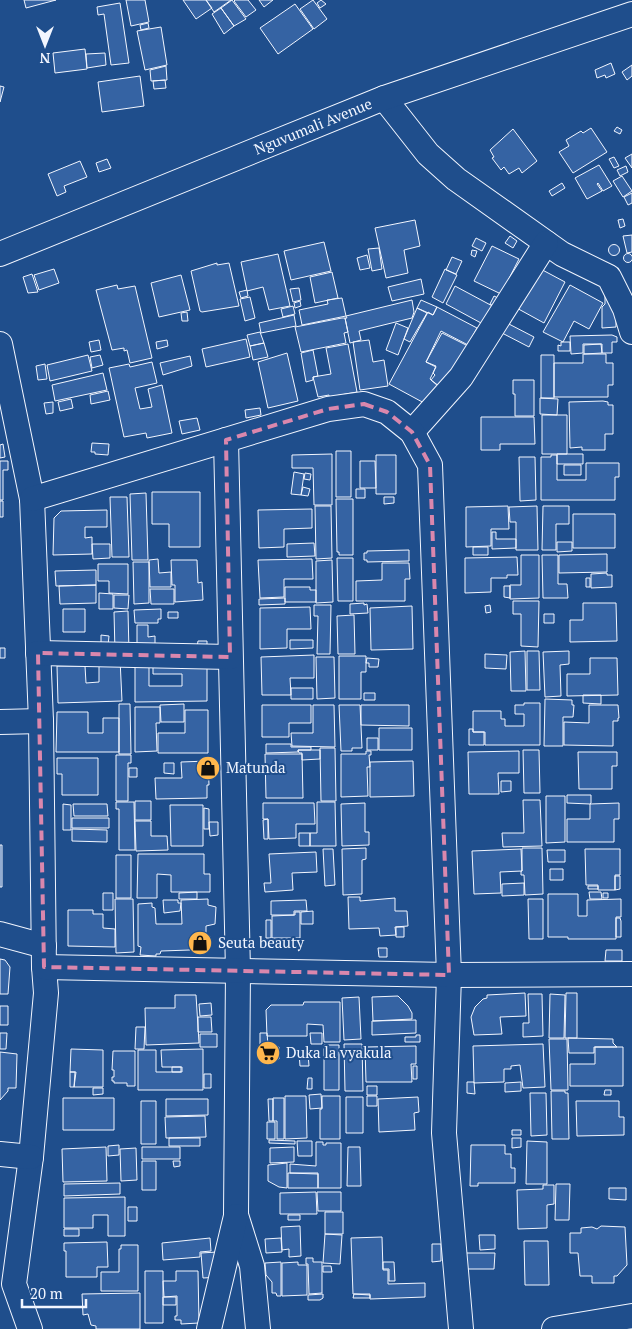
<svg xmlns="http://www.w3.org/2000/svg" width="632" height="1329" font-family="'PT Serif',serif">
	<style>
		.building { fill: #3563a3; stroke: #f2f6ff }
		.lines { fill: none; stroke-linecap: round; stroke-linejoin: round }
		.minor-casing { stroke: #f2f6ff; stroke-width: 26 }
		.minor { stroke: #1f4e8c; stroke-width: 24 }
		.marked { fill: none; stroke: #da87ad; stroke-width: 4; stroke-dasharray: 10 6; stroke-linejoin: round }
		.labels { text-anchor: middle; stroke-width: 4; stroke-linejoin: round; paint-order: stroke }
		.street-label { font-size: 15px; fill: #f2f6ff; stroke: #1f4e8c }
		.poi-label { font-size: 15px; fill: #f2f6ff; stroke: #1f4e8c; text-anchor: start }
	</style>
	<rect width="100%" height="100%" fill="#1f4e8c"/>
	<path class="building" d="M24,0H56L26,8Z
		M126,0H145L149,22L131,26Z
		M183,0H206L212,8L196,19Z
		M206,0H231L214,12Z
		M232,0L246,19L234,26L221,8Z
		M235,0H248L256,10L246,17L234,1Z
		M259,0H273L264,7Z
		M313,0L327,19L314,29L300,9Z
		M321,0L326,4L320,8L317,3Z
		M120,3L129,63L111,65L104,14L98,15L97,7Z
		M295,4L313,29L278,54L260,28Z
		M221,8L234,26L224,34L212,14Z
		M148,23L149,28L141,30L140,25Z
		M161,27L167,65L145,70L137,31Z
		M85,49L87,69L55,73L53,53Z
		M105,53L106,65L87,68L86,54Z
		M611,63L615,74L606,78L605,75L597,78L595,70Z
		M632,65V76L627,80L622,72Z
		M166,66L167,80L151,81L150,70Z
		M140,76L144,106L102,112L98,82Z
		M165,80L166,88L154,89L153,81Z
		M0,86L4,87L0,102Z
		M617,127L622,130L620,134L614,131Z
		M591,128L607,152L573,173L559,152L569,146L566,140L581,131L583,133Z
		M513,129L537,161L522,173L519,168L509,174L504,167L501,170L492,158L494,157L490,150Z
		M632,154V168L625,158Z
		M614,157L619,166L614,168L609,159Z
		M107,159L111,168L99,172L96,163Z
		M80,161L87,177L64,186L66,192L57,196L48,174Z
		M599,165L612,186L603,191L598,183L597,184L602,191L587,199L575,178Z
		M626,166L628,172L620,176L617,170Z
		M622,176L632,191L623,197L613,181Z
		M562,183L565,188L552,196L549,191Z
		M632,193V203L628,205L624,197Z
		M623,219L625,226L620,228L618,220Z
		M415,220L420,246L404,250L408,273L386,278L375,228Z
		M632,235V252L627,253L623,236Z
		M510,236L517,241L513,248L505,243Z
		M476,238L486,243L482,251L472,246Z
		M324,242L331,271L291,280L284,251Z
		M608.5 250a5.5 5.5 0 1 1 11 0a5.5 5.5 0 1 1-11 0Z
		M492,246L519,259L501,294L474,281Z
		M379,248L382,269L372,271L368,249Z
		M472,250L477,251L475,257L471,255Z
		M623.5 258a4.5 4.5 0 1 1 9 0a4.5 4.5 0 1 1-9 0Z
		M278,254L290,306L269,310L263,287L247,291L241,262Z
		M367,255L370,268L360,270L357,258Z
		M452,257L462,261L456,274L446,270Z
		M217,263V265L229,263L239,306L202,312L200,311L191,271Z
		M535,266L565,282L544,323L513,306Z
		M54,269L59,283L39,290L34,275Z
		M445,269L457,275L443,303L432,297Z
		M332,272L338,298L315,303L310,277Z
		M32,274L38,292L28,293L23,277Z
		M181,275L190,310L159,317L151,283Z
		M421,279L424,294L392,301L388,287Z
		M117,285L118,289L135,286L152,358L130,363L127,350L124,351V348L112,350L96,290Z
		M570,285L603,303L589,329L574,321L563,342L543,332Z
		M455,286L498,309L481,323L446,304Z
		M299,288L301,300L293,302L290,289Z
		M247,290L248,296L241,298L239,292Z
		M605,295H614L616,304V327L602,328V307L605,304Z
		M494,296L504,301L499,309L490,304Z
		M250,297L255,318L245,321L240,299Z
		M342,298L346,316L302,325L299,310L328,304L327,300Z
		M412,300L414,312L412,318L359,331L361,340L350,343L345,318H347L346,316Z
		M421,300L437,307L433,315L417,308Z
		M300,301L301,306L295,308L294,303Z
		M293,306L295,314L283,317L281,309Z
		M437,307L477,328L468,345L441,331L426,362L436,367L430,379L439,387L426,404L389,384L428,312L433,315Z
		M417,308L427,313L410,342L404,339Z
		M187,312L188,321H182L181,313Z
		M294,315L296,326L261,333L259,323Z
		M342,318H345L348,332L344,333L346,343L301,352L295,327Z
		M396,323L408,328L398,355L386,350Z
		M507,323L534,337L529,347L502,333Z
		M260,332L264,343L250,346L247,335Z
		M442,333L472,348L439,386L431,380L435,375L433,373L436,366L426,362Z
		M612,335L617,337V342H612V353H602V344H583V353L571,354L570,336Z
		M246,339L250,357L206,367L202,349Z
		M99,340L101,350L91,352L89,342Z
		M167,340L168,346L157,349L156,342Z
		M369,340L373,362L384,360L388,386L360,390L353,342Z
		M561,342H570V351H558V345L561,346Z
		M264,343L268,357L253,360L250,346Z
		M348,344L357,392L329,397V395L318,397L313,377L331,374L326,348Z
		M601,344L602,353L584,354V345Z
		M313,350L318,376L313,377V380L306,382L301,353Z
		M287,353L298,401L268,408L258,362Z
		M583,354H606V363H613V385H608V397H554V363H583Z
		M88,355L92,371L50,381L47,365Z
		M100,355L103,365L92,368L90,357Z
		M541,355H554V398H541Z
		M190,356L192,366L163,375L160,363Z
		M152,362L157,383L135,388L140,409L152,407L148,389L162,385L172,433L147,438L146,433L124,437L109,368L129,364L130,367Z
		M45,364L47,379L38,380L36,366Z
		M103,373L107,390L55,401L52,385Z
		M513,380H534V416H515V394H513Z
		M108,391L110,400L91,404L90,395Z
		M540,398L558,399L557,415L540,414Z
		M71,399L73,408L60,411L58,402Z
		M603,401L608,402V405H613V434H605V450H582V447L570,448L569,402Z
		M53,402V413L46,414L44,403Z
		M260,408L261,415L246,418L245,410Z
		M542,415H567V454H542Z
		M481,417H534L535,444H500V450H481Z
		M197,418L200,430L182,434L179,421Z
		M92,443L109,444L108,455L95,454V452H91Z
		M3,444L5,457L0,458V445Z
		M336,451H351V497H336Z
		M332,454V505H314L313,468H292V455Z
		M557,454H583V464H557Z
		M376,455H396V494H376Z
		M551,455H557V480H586V463H619V477H615V500H541V457H551Z
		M519,457H535L536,500L520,501Z
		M0,461H8V470H3V500H0Z
		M360,461H375L376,488H360Z
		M564,465H581V475H564Z
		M294,472L304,474L301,495L291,494Z
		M305,473L311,474L310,480L304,479Z
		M303,487L310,489L308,496L301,495Z
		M356,489H365V498H356Z
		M152,492H200V547H169V524H152Z
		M146,493L148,560H132L130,494Z
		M110,497H127L129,557H112Z
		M384,497H394V503L384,504Z
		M336,499H353V555H339V552H337Z
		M0,501H3V517H0Z
		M315,506H331L332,558L316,559Z
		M508,506L509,529H491V546L466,547V507Z
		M537,506L538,550H516V522H510L509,507Z
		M543,506H569V524H556V550H542Z
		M312,509V528L284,529V547L259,548L258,510Z
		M107,510V527H85V538L92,537V554L53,555L54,518L61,511Z
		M573,514H615V548H573Z
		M492,532H496V539H516V548L492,549Z
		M557,542H572V551L557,552Z
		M314,543L315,556L287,557V544Z
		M92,544H110V558L93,559Z
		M473,547H488V555H473Z
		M409,550V561L367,562V560H364V553H367V551Z
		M607,554V572L559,573V555Z
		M521,555H539V598L510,599V585H521Z
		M542,555H558V584H567L568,598H543Z
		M517,557L518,575H507V578H491V592L465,593V558Z
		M337,558H353V601H338Z
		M158,559L159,573L171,572V587H150L149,560Z
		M312,559L313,579H284V597L260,598L258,560Z
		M171,560H197L198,583L202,582L203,600L175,602V585H172Z
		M332,560L333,602L316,603V561Z
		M133,562H149V603L134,604Z
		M382,563H409L410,579H405V601H356V581L382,580Z
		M98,564H128V594L109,593V581H98Z
		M96,570V585L56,586L55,571Z
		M607,573V575H612V587L591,588V574Z
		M586,578H590V587H586Z
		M96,585V603L60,604L59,586Z
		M504,586H510V598L504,597Z
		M285,587H310V590H316V602H285Z
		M150,589H174V604H151Z
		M99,593L113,594V609H99Z
		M114,595H129L128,609L114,608Z
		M285,598V604L259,605V599Z
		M513,601H539L538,647L521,646V614H513Z
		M364,603V605L367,604L368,613L350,614V604Z
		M583,603H616L617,641L570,642V620H583Z
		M314,605H331L330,654H317L318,616H314Z
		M490,605L491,612L486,613L485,606Z
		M412,606L413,649L371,650L370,608Z
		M310,607L311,629H287V648L260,649V608Z
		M63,609H85V632H63Z
		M161,609V619H158V623H135L134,610Z
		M128,611L129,652H115L114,612Z
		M168,612H178V618H168Z
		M544,614H554V623H544Z
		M354,615L355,654H338L337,616Z
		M137,625H148V637L155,636V651L137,652Z
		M101,635L109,636L108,646L101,645Z
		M290,640H313V648L290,649Z
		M198,641H207V648L197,647Z
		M0,648H5V658H0Z
		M525,651L526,691H511L510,652Z
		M527,651H539L540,690H527Z
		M569,651V664L560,665L561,696L545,697L543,652Z
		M485,654L507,655L506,669L485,668Z
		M314,655V678H290L291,695H262L261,657Z
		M339,656H366V672H361V699H339Z
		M316,657H334L335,698L317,699Z
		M367,658L379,659L378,667H369V663H366Z
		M590,658H617L618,695L567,696V674H590Z
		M120,659L122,701L58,703L57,666H85L86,683L99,682V660Z
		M135,659H149V686H182V674H153V660H207V701L135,702Z
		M291,688H313V699H291Z
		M364,693H375V700H364Z
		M583,695H601V704L583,703Z
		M545,699L572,700V705H574L573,717H563V746H544Z
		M524,703H540V745H485V732H473V711H501V719H505V726H524V714H515V705H524Z
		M119,704H130L131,754H119Z
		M184,704V722H161L160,705Z
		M262,705H311V723H289V737H262Z
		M313,705H334L335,747L292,746L291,733H313Z
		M339,705H360L362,748H352V751H341Z
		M361,705H409V726L361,725Z
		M589,705H618L619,718H618V721H613V746L564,745V722L589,723Z
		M135,707H160V723H156L157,751L135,752Z
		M185,710H208V753H158V733H185Z
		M57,712H88V733H103V718H119V752H56Z
		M379,728H412V750H379Z
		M469,729H473V732H484V745H469Z
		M367,738H378V750H367Z
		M266,744H291V747H311V750H298V752L266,753Z
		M320,748H335L336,801H321Z
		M298,750H320V759L302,760V753H299Z
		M523,750H539L540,793H524Z
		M366,751H371V755H369L370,767H367L368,796L341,797V754H366Z
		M519,751V773H498L499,794H469L468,752Z
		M578,752H617V766H612V789H579Z
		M265,754H302L303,798H266Z
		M116,755H131V763H128V801H116Z
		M57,758H98V795H62V774H57Z
		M208,761L209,785H207V798L156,799L155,778H182L181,762Z
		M413,761L414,796L370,797V762Z
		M164,763H174V774L164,773Z
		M129,768H137V777H129Z
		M501,781H511V791L501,792Z
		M567,795H591V803L590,804L567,803Z
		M546,796H565V842L546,843Z
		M523,800H540L542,846L503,847L502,833H524Z
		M135,801H151V820H135Z
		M116,802H134L135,850H119V809H116Z
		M317,802H335L336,846H310V833H317Z
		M263,803H314L315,824H296V838L269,839L268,819H263Z
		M365,803V832H369V845L342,846L341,804Z
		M619,803V819H614V842H567V819H590V804Z
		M63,804L71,805V830H63Z
		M73,804H107L108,816H74Z
		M170,805H203V846H171Z
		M204,808L209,809V829H204Z
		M72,818H109V828H72Z
		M268,819V839H264L263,820Z
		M135,821H151V836H167L168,850L136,851Z
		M209,822H218V835L210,836Z
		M72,829L107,830V842L72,841Z
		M299,833H310V846H299Z
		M0,845H2V887H0Z
		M366,848V859L362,860V894L343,895L342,849Z
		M522,848H542L543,894L525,895L524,875H521V871H522Z
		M323,849H333L335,885L325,886Z
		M521,849L522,871L500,872L501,893L474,894L472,851Z
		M585,849H620V875H615V890H598V885H586Z
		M547,850H565V862H548Z
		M316,852L317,872L292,873L293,890L265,892L264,883H271L269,854Z
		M138,854H204V874H210V892H171V875L157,874V898H137Z
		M116,855H131V898H116Z
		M550,869H563V880H550Z
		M615,876H620V889L615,890Z
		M524,883V895L502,896V884Z
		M588,886H598V889H588Z
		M197,892V899H179V893Z
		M589,892H601L602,899H590Z
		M103,893H113V910H103Z
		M603,893H608V898H603Z
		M548,894H578V916H587V900L621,899V917H616V939H568V937H548Z
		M348,897H360V901L395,898V911H407L408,926L395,927L396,935L380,936L379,928L349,929Z
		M115,899H133L134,952L116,953Z
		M208,899V905L216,907L215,924L206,926V933L198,942H192L190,950L161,951L160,954H156V956L140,955L141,947L138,946V904L152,903V907L155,908L156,924H182L181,900Z
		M528,899H543V939H529Z
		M163,900H178V903H181L180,911L164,913Z
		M306,900L307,911H294V915H271V901Z
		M68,910H93V914H103V928L115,929V947L68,946Z
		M313,911V924H301V912Z
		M295,912H300V938H272V916L295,915Z
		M616,918H620L621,921V937H616Z
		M266,920H271V938H266Z
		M396,927H404V937H396Z
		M378,948H387V957H379Z
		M606,950H622V961H605Z
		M0,959L5,960L10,967L8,994H0Z
		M525,993L526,1016L500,1017L502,1034L474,1035L471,1017L475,1007L483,999L487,998V995Z
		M566,993H577V1038H565Z
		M528,994H542L543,1036L523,1037V1023H529Z
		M550,994L565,995L564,1038H549Z
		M175,995H196L199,1043L146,1045L145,1008H175Z
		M398,996L408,1006L412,1013V1019L373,1021L372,997Z
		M359,997L361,1039L344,1040L342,998Z
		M304,1002H340V1042H324L323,1025L307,1024V1036H267L266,1010L271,1005H303Z
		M211,1003L212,1015L200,1016L199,1004Z
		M0,1006H8V1025H0Z
		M198,1017H211L212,1032H198Z
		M416,1020V1033L372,1035V1021Z
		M136,1027H145L144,1049H135Z
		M0,1033H7L6,1049H0Z
		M260,1033H267L268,1045H260Z
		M310,1033H322V1044H311Z
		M200,1034H217V1047H200Z
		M416,1035H420V1042H405V1037H416Z
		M568,1038L613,1039V1043L617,1047H594V1053H569Z
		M549,1039H567L568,1090H551Z
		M344,1044H362L363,1091H345Z
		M543,1044L545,1087L523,1088L520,1065L511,1066V1069H504V1082L474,1083L473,1046Z
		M324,1045H339V1090H324Z
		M416,1046V1064H411L412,1082H366L365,1047Z
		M266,1047H270V1061H265Z
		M271,1047H279V1059H271Z
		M595,1047H623V1086H570V1064H595Z
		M71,1049L103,1050V1087H74L76,1072H70Z
		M203,1049V1090H138V1050H156V1072H182V1067H162L161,1050Z
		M113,1051H135V1086H127V1083H114V1081H112V1077H114V1070H112Z
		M0,1052L17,1054L16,1088H8V1091L0,1100Z
		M299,1053H308L309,1066H300Z
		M413,1066H417V1079H413Z
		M172,1067H181V1072H172Z
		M70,1072H75L74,1087H70Z
		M204,1074H211V1088H204Z
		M308,1078H312V1089H307Z
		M467,1082H474L475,1094L467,1093Z
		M521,1082V1091L505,1092V1083Z
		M367,1086H377V1095H367Z
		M93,1088H103V1094L93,1095Z
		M605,1090H611V1095H604Z
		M551,1091H565V1093H568L569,1139H552Z
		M530,1093H546L547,1135L531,1136Z
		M321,1094L322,1108L310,1109L309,1095Z
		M285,1096H306L307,1138L285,1139Z
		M322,1096H340V1139H320V1109H322Z
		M367,1096H377V1106H367Z
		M346,1097H363V1133H346Z
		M418,1097L419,1112L414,1113L415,1130L379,1132L378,1099Z
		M63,1098H114V1130H63Z
		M273,1098H284V1139H277V1121H273Z
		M166,1099H208V1115L166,1116Z
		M268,1099H273V1121H269Z
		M141,1101H156V1144H141Z
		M576,1101H619V1117H624V1135L577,1136Z
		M205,1116L206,1137L166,1138L165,1117Z
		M267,1122H275V1139H267Z
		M512,1130H521V1135H512Z
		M169,1138H200V1146H169Z
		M512,1138H521V1147L512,1148Z
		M269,1140L295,1141V1144L269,1143Z
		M297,1141H312V1156H298Z
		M527,1141L547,1142V1184H526Z
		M316,1142H323V1145H326V1143H341V1188H318V1173H290V1164L316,1166Z
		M119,1145V1155L108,1156V1146Z
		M471,1145H505V1154H511V1168H515V1183H478V1186H470Z
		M106,1147L107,1181L63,1182L62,1149Z
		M142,1147H180V1159H142Z
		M294,1147V1162L270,1163V1148Z
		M348,1147H360L361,1186H347Z
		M136,1148L137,1180L121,1181L120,1149Z
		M142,1161H156V1190H142Z
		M173,1161H180V1166L174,1167Z
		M287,1163V1188L279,1187L268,1181V1165Z
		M288,1173L318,1174V1188H288Z
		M120,1183V1194L64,1196V1184Z
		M556,1184H570L569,1220H555Z
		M543,1185H554V1204L547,1205V1228L518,1229L517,1190L543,1189Z
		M609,1188H626V1200L609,1199Z
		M316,1192L317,1214H280V1193Z
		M317,1192H341V1211H318Z
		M125,1197V1236H108V1215H93V1228H64V1198Z
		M128,1207H137V1221H128Z
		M325,1212H343V1234H325Z
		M288,1215H300V1220H288Z
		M300,1226L301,1256L289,1257V1249L282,1250L281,1227Z
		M601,1226L625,1227L627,1265L617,1276H614V1283H592V1276H580L578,1253H570V1233H581V1228L592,1227L597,1229Z
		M64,1229H79V1236H64Z
		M325,1234L342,1235L340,1264L323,1263Z
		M479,1235H495V1249L480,1250Z
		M382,1237L383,1270H388V1284L425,1283V1297L370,1299V1294H353L351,1238Z
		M210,1238L211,1251L200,1252V1257L163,1260L162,1243Z
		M281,1238L282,1252L266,1253L265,1239Z
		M524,1241H548L549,1285H525Z
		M107,1242L108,1267H97V1277H66V1251H64V1243Z
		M432,1244H441V1261L432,1262Z
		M121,1245H138V1291H101V1272H119V1249H121Z
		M217,1252L220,1277L203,1278L201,1253Z
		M466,1253H495L494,1269H466Z
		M306,1258H313V1262H322V1293L309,1294L308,1264H306Z
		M281,1262V1296H277L276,1293H272V1282L266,1275L265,1263Z
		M298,1262V1265H307V1295L282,1296V1263Z
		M383,1262H394L395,1281H389V1269H383Z
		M323,1266H331L332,1272H323Z
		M145,1271H163V1323H145Z
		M176,1271H198L199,1323L181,1324V1320H175V1316H177V1296L164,1297L163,1281H176Z
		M140,1293V1329H96V1326L91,1325L88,1314L83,1315L82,1294Z
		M323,1294V1298L320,1300H308V1295Z
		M354,1294L370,1295V1298H353Z
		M163,1297H176V1305H163Z"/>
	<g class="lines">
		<g class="minor-casing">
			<g id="minor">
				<path d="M384,98L428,154L456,179L562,254L609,277L625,309L632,332"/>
				<path id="s1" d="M0,254L384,98L632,14"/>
				<path d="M0,344L32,499L41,721L44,967L46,993L31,1157L14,1284L30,1329"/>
				<path d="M412,432L461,377L546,243"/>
				<path d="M226,440L238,971L236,1215L252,1266L258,1329"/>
				<path d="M32,499L328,409L364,404L387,412L412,432L430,465L449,975L444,1133L461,1329"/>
				<path d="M38,653L230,657"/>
				<path d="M0,722L41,721"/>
				<path d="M0,934L44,946"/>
				<path d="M44,967L449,975L632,974"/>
				<path d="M0,1154L31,1157"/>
				<path d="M209,1329L236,1216"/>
				<path d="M554,1329L632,1316"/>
			</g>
		</g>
		<use href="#minor" class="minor"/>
	</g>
	<path class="marked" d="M364,404L387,412L412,432L430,465L449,975L44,967L38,653L230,657L226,440L328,409Z"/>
	<defs>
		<g id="shop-disc" transform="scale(1.25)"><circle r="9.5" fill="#ffb74d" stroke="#1f4e8c"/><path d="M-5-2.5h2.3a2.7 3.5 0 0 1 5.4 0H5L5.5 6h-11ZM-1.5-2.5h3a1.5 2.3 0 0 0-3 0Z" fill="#111"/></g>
		<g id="supermarket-disc" transform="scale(1.25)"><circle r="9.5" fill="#ffb74d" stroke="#1f4e8c"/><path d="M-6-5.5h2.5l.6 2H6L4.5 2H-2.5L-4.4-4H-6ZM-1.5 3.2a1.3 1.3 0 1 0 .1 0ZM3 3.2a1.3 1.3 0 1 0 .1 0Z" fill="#111"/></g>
	</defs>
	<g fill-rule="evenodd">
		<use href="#shop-disc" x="208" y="768"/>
		<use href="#shop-disc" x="200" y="943"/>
		<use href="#supermarket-disc" x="268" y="1053"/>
	</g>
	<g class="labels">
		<g class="street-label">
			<text dy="5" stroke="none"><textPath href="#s1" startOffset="338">Nguvumali Avenue</textPath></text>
		</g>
		<g class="poi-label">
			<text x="226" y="773">Matunda</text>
			<text x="218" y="948">Seuta beauty</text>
			<text x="286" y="1058">Duka la vyakula</text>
		</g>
	</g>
	<g transform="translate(45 45) rotate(180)" stroke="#1f4e8c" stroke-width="4" paint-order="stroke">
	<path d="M0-4L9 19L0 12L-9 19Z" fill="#f2f6ff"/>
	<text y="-8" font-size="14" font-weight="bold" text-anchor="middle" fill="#f2f6ff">N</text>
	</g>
	<path d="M22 1299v8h64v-8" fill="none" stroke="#f2f6ff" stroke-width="2.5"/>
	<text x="30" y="1299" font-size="15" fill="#f2f6ff" stroke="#1f4e8c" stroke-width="4" paint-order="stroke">20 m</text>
</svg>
